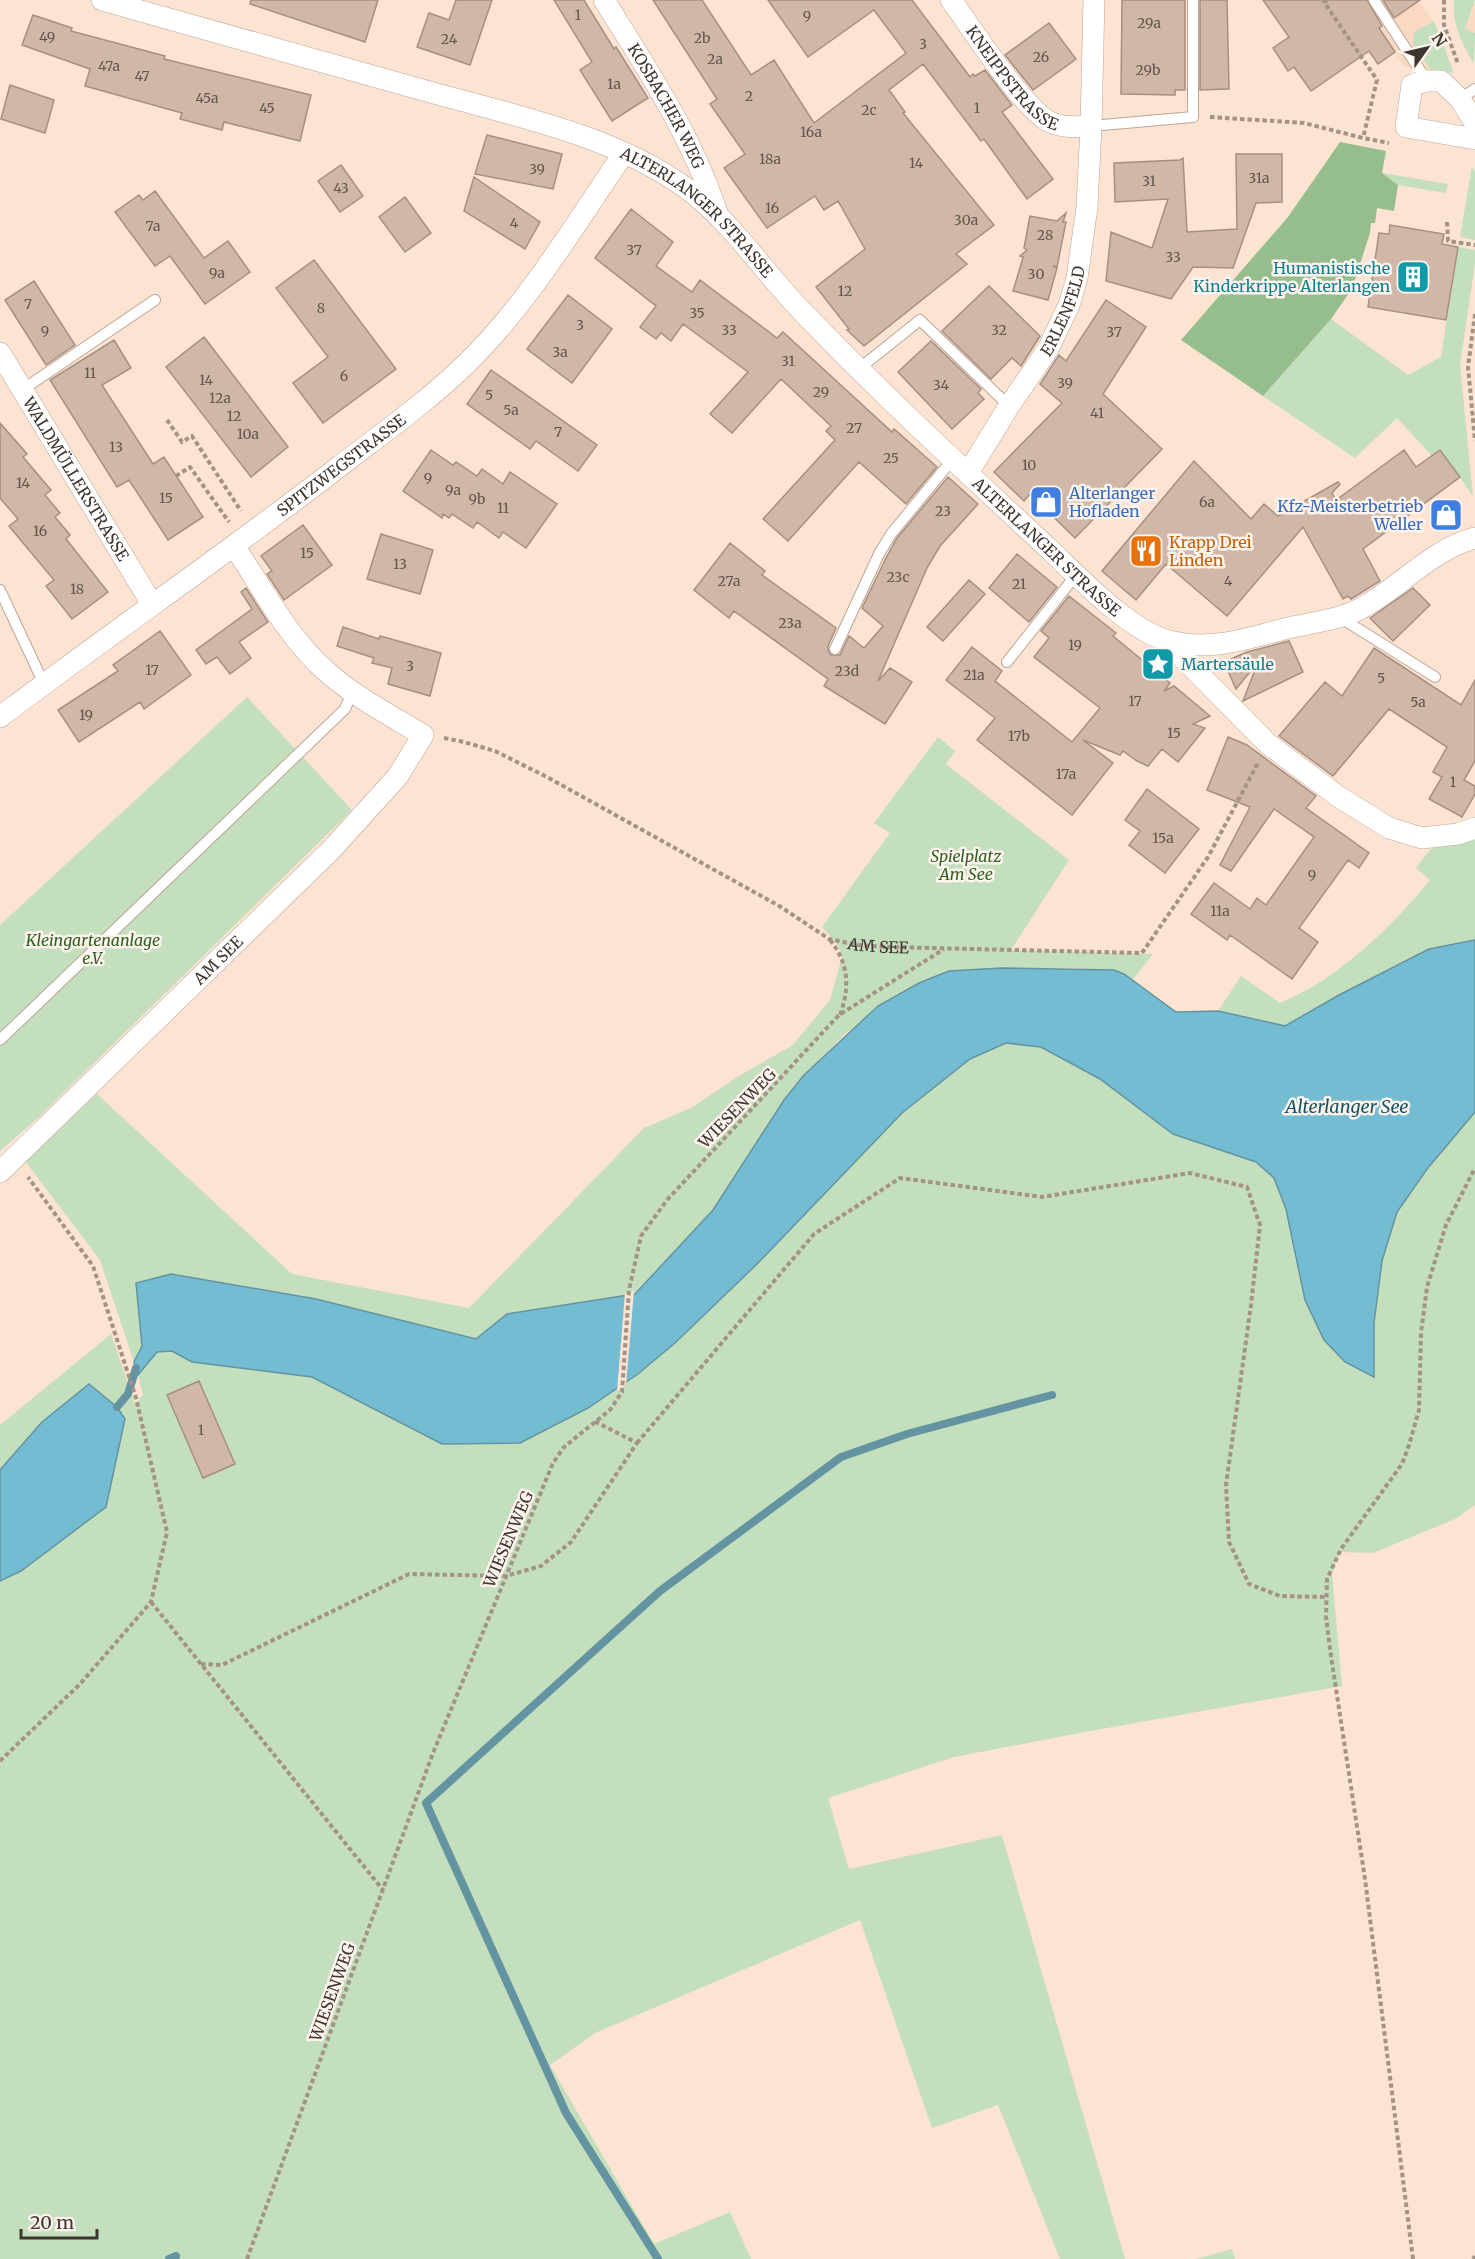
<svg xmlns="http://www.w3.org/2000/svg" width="1475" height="2259" font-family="Merriweather,serif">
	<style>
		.built { fill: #f9d9c3 }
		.green { fill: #c3dfbd }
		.forest { fill: #96bd8d }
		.water { fill: #74bcd2; stroke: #6494a1; stroke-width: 1.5 }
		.pier { fill: #fce3d2 }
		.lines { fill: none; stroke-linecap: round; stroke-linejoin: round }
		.stream { stroke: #6494a1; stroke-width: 8 }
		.building { fill: #d0b7a7; stroke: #a68f80; stroke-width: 1.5 }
		.service-casing { stroke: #bda595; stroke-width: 12 }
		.minor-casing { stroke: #bda595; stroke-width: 22 }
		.path { stroke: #a49286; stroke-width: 4; stroke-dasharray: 4.5 3; stroke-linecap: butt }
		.service { stroke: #fff; stroke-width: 10 }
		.minor { stroke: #fff; stroke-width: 21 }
		.labels { text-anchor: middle; stroke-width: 5; stroke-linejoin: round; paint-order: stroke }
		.number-label { font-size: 14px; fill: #63564d }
		.street-label { font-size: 16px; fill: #3f352f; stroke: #fef4ed }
		.culture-label { font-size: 16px; fill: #0d838f; stroke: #fef4ed; text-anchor: end }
		.shop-label { font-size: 16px; fill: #366cbe; stroke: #fef4ed; text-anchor: start }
		.food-label { font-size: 16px; fill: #c56008; stroke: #fef4ed; text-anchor: start }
		.park-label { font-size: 16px; font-style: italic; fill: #2e6122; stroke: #fef4ed }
		.water-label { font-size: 18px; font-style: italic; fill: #175463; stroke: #fef4ed }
	</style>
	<rect width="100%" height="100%" fill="#fce3d2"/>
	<path class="built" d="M1336,0H1417L1434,21L1414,32L1432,71L1404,66L1395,52L1378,64Z
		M1475,3V33L1465,29Z"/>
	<path class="green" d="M1454,0H1475L1465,29L1475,33L1474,64C1463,45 1451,23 1454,0Z
		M1434,21L1454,73L1432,71L1413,43L1414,32Z
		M1472,166L1475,172V240L1460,237Z
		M1382,173L1448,184L1446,193L1398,185Z
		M1458,247L1475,250V263L1460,365L1473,497L1460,477L1432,456L1397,418L1355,458L1263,396L1331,319L1408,375L1441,357Z
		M247,697L352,810L39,1117L0,1151V925Z
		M938,737L955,751L946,764L1069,860L1011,950L1153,954L1132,981L1124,974L1079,968L949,971L846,1033L804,1075L784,1100L713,1210L635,1294L507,1314L476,1339L316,1299L171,1274L136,1283L142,1346L134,1362L100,1260L25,1161L97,1094L292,1274L469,1308L644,1128L693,1107L737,1077L793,1045L830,1000L842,957L838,945L822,927L890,833L874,823Z
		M1475,838V940L1429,949L1339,995L1285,1026L1218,1011L1241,976L1280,1003C1337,980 1392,927 1430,880L1416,868L1431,849Z
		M1006,1043L1041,1047L1100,1079L1173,1134L1256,1162L1274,1178L1286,1209L1305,1300L1374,1376V1323L1382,1261L1397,1212L1427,1169L1475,1112V1505L1455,1519L1373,1553L1340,1552L1332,1573L1342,1686L1085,1732L954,1757L828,1798L849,1869L1002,1835L1125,2259H1060L998,2105L932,2128L860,1920L595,2033L550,2065L654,2244L730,2212L751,2259H0V1581L21,1571L44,1421L0,1470V1425L111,1334L135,1404L143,1395L138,1375L157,1352L172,1351L192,1362L312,1377L442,1444L520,1443L588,1408L638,1374L675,1343L757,1264L902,1113L970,1058Z
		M1232,2249L1235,2259H1196Z"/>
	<path class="forest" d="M1340,142L1386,151L1382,173L1398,185L1394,211L1377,208L1375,223H1371L1370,233L1352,289L1331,319L1263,396L1181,340L1288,217Z"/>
	<path class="water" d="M1475,940V1112L1427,1169L1397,1212L1382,1261L1374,1323V1377L1345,1362L1324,1340L1305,1300L1286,1209L1274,1178L1256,1162L1173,1134L1100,1079L1041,1047L1006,1043L970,1059L902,1113L757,1264L675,1343L638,1374L588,1408L520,1443L442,1444L312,1377L192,1362L172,1351L157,1352L138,1375L134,1362L142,1346L136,1283L171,1274L316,1299L476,1339L507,1314L635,1294L713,1210L784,1100L804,1075L878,1006L919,983L949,971L1002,968L1114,970L1124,974L1176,1012L1218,1011L1285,1026L1339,995L1429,949Z
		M89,1384L117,1407L125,1419L106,1507L21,1571L0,1581V1470L42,1422Z"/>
	<path class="pier" d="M634,1291L626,1385L617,1391L625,1293Z"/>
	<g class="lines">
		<path class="stream" d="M117,1407L128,1394L136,1368
			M169,2259L176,2256
			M658,2259L566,2113L426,1803L660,1591L841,1457L907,1434L1052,1395"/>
	</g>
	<path class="building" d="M251,0H378L365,42L250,4Z
		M456,0H492L470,65L417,47L429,13L449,20Z
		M554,0H584L614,49L616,47L648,98L612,121L580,70L592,62Z
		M653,0H702L751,75L774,60L814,123L906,53L874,10L808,57L768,0H912L970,77L973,74L975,76L985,70L1012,105L1002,112L1053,179L1027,199L984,139L981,141L923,64L889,90L905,112L903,113L994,225L956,254L967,264L864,346L847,330L849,329L816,287L865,249L838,201L824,210L815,196L767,228L724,168L745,154L710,104L717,99Z
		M1122,0H1185V90H1175V95L1121,94Z
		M1200,0H1227L1229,89L1200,90Z
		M1263,0H1367L1382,26L1379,28L1395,52L1378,64L1369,51L1311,91L1294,67L1288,71L1273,48L1289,37Z
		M1383,0H1420L1394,18Z
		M33,15L72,28L71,31L165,56L164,59L311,95L300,141L224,122L222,130L180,119L182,113L85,86L90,69L22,45Z
		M1049,23L1076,59L1033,90L1005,55Z
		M10,85L54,100L45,133L1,119Z
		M487,135L562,154L553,189L475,174Z
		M1236,154H1282V202L1256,203L1233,268L1193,267L1171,299L1106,281L1111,232L1152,248L1168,199L1115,202L1114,163L1180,160L1183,158L1187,232L1237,229Z
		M341,165L363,196L340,212L318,181Z
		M474,177L540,222L525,249L464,211Z
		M155,191L204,258L228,241L250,272L205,304L170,256L155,266L115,212L139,195L143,200Z
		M405,197L431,233L405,252L379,217Z
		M631,209L673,242L656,266L692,292L700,280L777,338L783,332L892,432L894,429L937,467L906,504L859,462L788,541L763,519L835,440L826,431L831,426L781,379L732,433L710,414L748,372L683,324L671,341L661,333L656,339L640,327L656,306L595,258Z
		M1066,213L1063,222H1066L1057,267L1053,266L1057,268L1048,300L1013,291L1022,261L1023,257L1020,256L1027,250L1024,248L1030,216L1057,221Z
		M1390,225L1444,234L1442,244L1458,247L1446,320L1368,307L1379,233L1389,234Z
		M314,260L396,369L323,423L293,383L328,357L276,288Z
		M34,281L75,345L46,365L5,300Z
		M989,286L1040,336L1021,366L1012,358L991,379L942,331Z
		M568,295L612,329L572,383L527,349Z
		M1106,300L1146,327L1103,394L1162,449L1075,538L1030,494L1024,501L994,472L1062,403L1040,384L1059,355L1066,361Z
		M204,337L288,447L251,477L166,367Z
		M114,340L131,368L102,385L153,464L164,457L203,517L168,540L129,480L117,487L50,380Z
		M931,341L981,389L978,393L984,399L952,429L898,372Z
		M491,370L597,445L578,471L536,441L530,449L467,404Z
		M0,423L27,454L23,457L51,490L45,495L60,513L55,517L70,535L66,539L108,592L72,619L46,586L54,580L9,526L18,519L0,498Z
		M431,450L453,465L456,462L477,476L482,469L503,484L510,472L557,504L526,548L503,532L499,538L477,522L473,528L452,514L449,518L443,514L442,518L403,491Z
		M1404,450L1416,467L1440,450L1460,477L1363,549L1380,581L1351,599L1348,596L1343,599L1303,527L1227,616L1166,564L1136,600L1102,571L1194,461L1251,519L1264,504L1278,516L1338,482L1340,484L1332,493L1336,500Z
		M948,477L978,504L940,546L927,568L878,681L890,668L912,682L885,724L824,686L828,679L734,611L729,618L694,590L730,543L765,571L762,575L836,628L828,646V650L831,655H840L849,636L864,648L883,626L862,608L886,558L897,538Z
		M303,525L332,565L284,600L267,574L272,571L261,556Z
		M381,534L433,550L420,594L367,579Z
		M1017,554L1057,587L1029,622L989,588Z
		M969,580L985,594L943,641L927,627Z
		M246,588L268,622L239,642L251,658L230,674L217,657L206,664L196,650L252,609L241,592Z
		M1413,588L1430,605L1393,641L1370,618Z
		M1069,596L1116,633L1113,636L1170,683L1164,691L1174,686L1210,716L1193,724L1205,728L1178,762L1162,749L1148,766L1137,761L1123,751L1120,755L1083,740L1113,763L1072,815L977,740L995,718L946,680L972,647L1002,671L995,681L1072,742L1100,708L1034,657L1049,638L1041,631Z
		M343,627L379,639L380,636L441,653L430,696L388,684L392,668L372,663L374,658L337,646Z
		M160,631L191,675L144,709L140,702L79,742L58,710L118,671L113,665Z
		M1289,641L1303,672L1243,701L1258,662L1236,689L1224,662L1247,652Z
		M1374,648L1461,705L1475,680V761L1464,780L1475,786V794L1462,817L1429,799L1442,777L1433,772L1447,747L1389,709L1333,776L1279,736L1325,682L1342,696Z
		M1228,737L1247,745L1316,796L1306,808L1369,853L1359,868L1348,860L1299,928L1318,942L1292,979L1230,935L1227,940L1191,914L1214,883L1250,909L1257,898L1266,905L1314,837L1274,809L1231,871L1220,865L1250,807L1207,790Z
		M1147,789L1199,829L1165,873L1129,845L1140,831L1125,820Z
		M199,1381L235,1464L203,1478L167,1395Z"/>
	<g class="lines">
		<g class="service-casing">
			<path id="service" d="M1374,0L1427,81
				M1460,99L1475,89
				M1091,126L1193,117V0
				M860,368L920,320L1009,406
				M22,390L155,300
				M0,590L44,684
				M1341,618L1435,677
				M835,649L879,554L891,534L953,459
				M1007,662L1076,575
				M0,1040L345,709L352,692"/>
		</g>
		<g class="minor-casing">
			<g id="minor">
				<path id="s2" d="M102,0C211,31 320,61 430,92C516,116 612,135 686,188C729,219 761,268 797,306C877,390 963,469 1048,548C1078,576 1129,631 1169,641C1211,652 1248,638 1288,628C1314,622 1342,620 1365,606C1402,585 1433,549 1475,538"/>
				<path id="s3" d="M604,0C647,69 692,136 717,213"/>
				<path id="s4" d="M951,0C971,27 1024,110 1050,122C1063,128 1078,127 1091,126"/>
				<path d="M1475,123L1460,99L1441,81H1427L1412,85L1406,127L1475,139"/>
				<path id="s5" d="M0,353L152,604"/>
				<path id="s6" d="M968,473L1009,406L1048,349L1069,305L1077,278L1087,207L1091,126L1094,0"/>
				<path d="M1166,641L1268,744L1339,797L1389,828L1422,838L1458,834L1475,828"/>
				<path id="s7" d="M0,717C111,633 226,554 336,469C380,435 426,403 466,364C529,303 575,224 624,153"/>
				<path id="s8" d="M0,1172L331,850L398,776L423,735C390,715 355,697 327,672C288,638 263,589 234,546"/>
			</g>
		</g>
		<g class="path">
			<path d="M1327,0L1324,2L1377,80L1363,138"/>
			<path d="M1444,0V25L1458,64"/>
			<path d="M1210,117L1304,123L1363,138L1389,143"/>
			<path d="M1447,222L1448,241L1475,245"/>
			<path d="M1475,314L1468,367L1475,441"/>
			<path d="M167,420L182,442L192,436L241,511"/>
			<path d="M176,476L190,467L229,522"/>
			<path id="s1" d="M444,738L464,742L495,751L547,777L781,907L829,939L858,945L888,947L1142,953L1208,857L1258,763"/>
			<path d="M830,940C849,963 850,988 840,1015"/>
			<path d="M637,1443L814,1234L900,1178L1042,1197L1190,1173L1247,1187L1260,1225L1251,1305L1226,1485L1229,1542L1249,1584L1280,1596L1326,1597"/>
			<path d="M151,1602L383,1890"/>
			<path d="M201,1664L222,1665L409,1574L506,1576L541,1566L571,1542L637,1443L594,1421"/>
			<path d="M0,1761L80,1684L151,1602L167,1532L136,1398L93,1266L28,1177"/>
			<path d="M247,2259L433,1753L553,1463L564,1447L610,1410L622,1392L629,1290L641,1236L667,1200L839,1015L944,949"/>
			<path d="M1413,2259L1365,1879L1331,1656L1326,1617L1327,1579L1341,1549L1402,1464L1409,1445L1419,1410L1421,1333L1427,1287L1446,1225L1475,1168"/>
			<path d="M1473,2259L1475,2256"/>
		</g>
		<use href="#service" class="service"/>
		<use href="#minor" class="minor"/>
	</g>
	<defs>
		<g id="building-square" transform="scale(1.725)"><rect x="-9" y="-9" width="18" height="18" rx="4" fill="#0f9aa8" stroke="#fef4ed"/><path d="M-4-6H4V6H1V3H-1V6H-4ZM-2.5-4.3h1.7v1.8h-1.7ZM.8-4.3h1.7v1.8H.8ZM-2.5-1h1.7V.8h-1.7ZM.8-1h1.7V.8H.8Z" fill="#fff"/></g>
		<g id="shop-square" transform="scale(1.725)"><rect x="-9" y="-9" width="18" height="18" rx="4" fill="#3f7fe0" stroke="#fef4ed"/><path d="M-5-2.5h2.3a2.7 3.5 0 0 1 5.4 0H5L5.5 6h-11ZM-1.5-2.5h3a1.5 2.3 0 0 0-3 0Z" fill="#fff"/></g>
		<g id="restaurant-square" transform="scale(1.725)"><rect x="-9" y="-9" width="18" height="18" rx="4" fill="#e8710a" stroke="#fef4ed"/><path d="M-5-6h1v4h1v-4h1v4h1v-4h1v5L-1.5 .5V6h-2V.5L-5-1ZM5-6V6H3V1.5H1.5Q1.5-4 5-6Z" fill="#fff"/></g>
		<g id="sight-square" transform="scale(1.725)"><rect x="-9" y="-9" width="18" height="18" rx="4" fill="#0f9aa8" stroke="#fef4ed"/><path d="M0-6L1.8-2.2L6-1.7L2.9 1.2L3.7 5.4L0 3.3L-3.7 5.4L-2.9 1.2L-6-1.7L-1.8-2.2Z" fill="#fff"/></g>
	</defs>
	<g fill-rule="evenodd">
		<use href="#building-square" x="1413" y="277"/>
		<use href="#shop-square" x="1046" y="502"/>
		<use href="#shop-square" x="1446" y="515"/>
		<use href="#restaurant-square" x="1146" y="551"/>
		<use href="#sight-square" x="1158" y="664"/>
	</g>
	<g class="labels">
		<g class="number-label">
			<text x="578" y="20">1</text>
			<text x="807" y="21">9</text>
			<text x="1149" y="28">29a</text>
			<text x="47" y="42">49</text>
			<text x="702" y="43">2b</text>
			<text x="449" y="44">24</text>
			<text x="923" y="49">3</text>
			<text x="1041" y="62">26</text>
			<text x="715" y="64">2a</text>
			<text x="109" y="71">47a</text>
			<text x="1148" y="75">29b</text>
			<text x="142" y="81">47</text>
			<text x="614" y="89">1a</text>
			<text x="749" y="101">2</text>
			<text x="207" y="103">45a</text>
			<text x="267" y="113">45</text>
			<text x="977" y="113">1</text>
			<text x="869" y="115">2c</text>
			<text x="811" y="137">16a</text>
			<text x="770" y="164">18a</text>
			<text x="916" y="168">14</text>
			<text x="537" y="174">39</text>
			<text x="1259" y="183">31a</text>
			<text x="1149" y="186">31</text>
			<text x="341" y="193">43</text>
			<text x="772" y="213">16</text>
			<text x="966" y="225">30a</text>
			<text x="514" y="228">4</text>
			<text x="153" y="231">7a</text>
			<text x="1045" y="240">28</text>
			<text x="634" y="255">37</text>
			<text x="1173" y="262">33</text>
			<text x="217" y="278">9a</text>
			<text x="1036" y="279">30</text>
			<text x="845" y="296">12</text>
			<text x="28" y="309">7</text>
			<text x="321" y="313">8</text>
			<text x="697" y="318">35</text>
			<text x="580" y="330">3</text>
			<text x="729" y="335">33</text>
			<text x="999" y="335">32</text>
			<text x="45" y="336">9</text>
			<text x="1114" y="337">37</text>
			<text x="560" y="357">3a</text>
			<text x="788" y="366">31</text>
			<text x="90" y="378">11</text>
			<text x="344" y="381">6</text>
			<text x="206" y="385">14</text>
			<text x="1065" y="388">39</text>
			<text x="941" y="390">34</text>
			<text x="821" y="397">29</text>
			<text x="489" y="400">5</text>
			<text x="220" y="403">12a</text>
			<text x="511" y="415">5a</text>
			<text x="1097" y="418">41</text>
			<text x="234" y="421">12</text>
			<text x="854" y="433">27</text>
			<text x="558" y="437">7</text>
			<text x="248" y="439">10a</text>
			<text x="116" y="452">13</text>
			<text x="891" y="463">25</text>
			<text x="1029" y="470">10</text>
			<text x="428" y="483">9</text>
			<text x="23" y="488">14</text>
			<text x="453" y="495">9a</text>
			<text x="166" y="503">15</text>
			<text x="477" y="504">9b</text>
			<text x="1207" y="507">6a</text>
			<text x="503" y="513">11</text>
			<text x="943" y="516">23</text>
			<text x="40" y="536">16</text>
			<text x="307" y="558">15</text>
			<text x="400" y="569">13</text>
			<text x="898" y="582">23c</text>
			<text x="729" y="586">27a</text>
			<text x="1228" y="586">4</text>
			<text x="1019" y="589">21</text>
			<text x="77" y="594">18</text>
			<text x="790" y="628">23a</text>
			<text x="1075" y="650">19</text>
			<text x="410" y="671">3</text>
			<text x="152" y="675">17</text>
			<text x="847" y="676">23d</text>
			<text x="974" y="680">21a</text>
			<text x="1381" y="683">5</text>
			<text x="1135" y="706">17</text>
			<text x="1418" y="707">5a</text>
			<text x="86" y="720">19</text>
			<text x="1174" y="738">15</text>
			<text x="1019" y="741">17b</text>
			<text x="1066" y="779">17a</text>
			<text x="1453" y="787">1</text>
			<text x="1163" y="843">15a</text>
			<text x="1312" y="880">9</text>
			<text x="1220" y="916">11a</text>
			<text x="201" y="1435">1</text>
		</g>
		<g class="street-label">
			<text dy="6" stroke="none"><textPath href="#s4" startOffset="100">KNEIPPSTRASSE</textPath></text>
			<text dy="6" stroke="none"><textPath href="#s3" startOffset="123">KOSBACHER WEG</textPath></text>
			<text dy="6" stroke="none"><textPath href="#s2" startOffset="639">ALTERLANGER STRASSE</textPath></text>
			<text dy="6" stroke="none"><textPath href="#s6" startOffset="189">ERLENFELD</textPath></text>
			<text dy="6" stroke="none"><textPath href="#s7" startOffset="424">SPITZWEGSTRASSE</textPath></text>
			<text dy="6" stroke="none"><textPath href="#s5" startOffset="147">WALDMÜLLERSTRASSE</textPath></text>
			<text dy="6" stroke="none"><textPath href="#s2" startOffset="1125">ALTERLANGER STRASSE</textPath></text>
			<text dy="6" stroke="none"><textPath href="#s1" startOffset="486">AM SEE</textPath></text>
			<text dy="6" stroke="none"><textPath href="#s8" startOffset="304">AM SEE</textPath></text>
			<text transform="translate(737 1108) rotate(-46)" y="6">WIESENWEG</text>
			<text transform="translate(508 1539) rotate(-67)" y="6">WIESENWEG</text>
			<text transform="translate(332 1992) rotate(-70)" y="6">WIESENWEG</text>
		</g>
		<g class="culture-label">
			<text x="1390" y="274">Humanistische<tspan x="1390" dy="18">Kinderkrippe Alterlangen</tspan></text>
			<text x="1181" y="670" text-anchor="start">Martersäule</text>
		</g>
		<g class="shop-label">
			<text x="1069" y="499">Alterlanger<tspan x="1069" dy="18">Hofladen</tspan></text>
			<text x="1423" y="512" text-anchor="end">Kfz-Meisterbetrieb<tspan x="1423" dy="18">Weller</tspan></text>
		</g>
		<g class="food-label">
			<text x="1169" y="548">Krapp Drei<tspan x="1169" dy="18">Linden</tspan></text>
		</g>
		<g class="park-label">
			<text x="966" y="862">Spielplatz<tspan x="966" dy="18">Am See</tspan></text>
			<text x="93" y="946">Kleingartenanlage<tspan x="93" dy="18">e.V.</tspan></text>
		</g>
		<g class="water-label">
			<text x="1347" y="1113">Alterlanger See</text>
		</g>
	</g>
	<g transform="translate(1427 48) rotate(56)" stroke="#fef4ed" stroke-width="4.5" paint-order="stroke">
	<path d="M0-4.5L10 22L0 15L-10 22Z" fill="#3f352f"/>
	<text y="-9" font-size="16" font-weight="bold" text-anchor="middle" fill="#3f352f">N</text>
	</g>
	<path d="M21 2229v9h76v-9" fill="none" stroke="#3f352f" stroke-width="3"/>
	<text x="30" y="2229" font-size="18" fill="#3f352f" stroke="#fef4ed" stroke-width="4.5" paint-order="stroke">20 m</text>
</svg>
